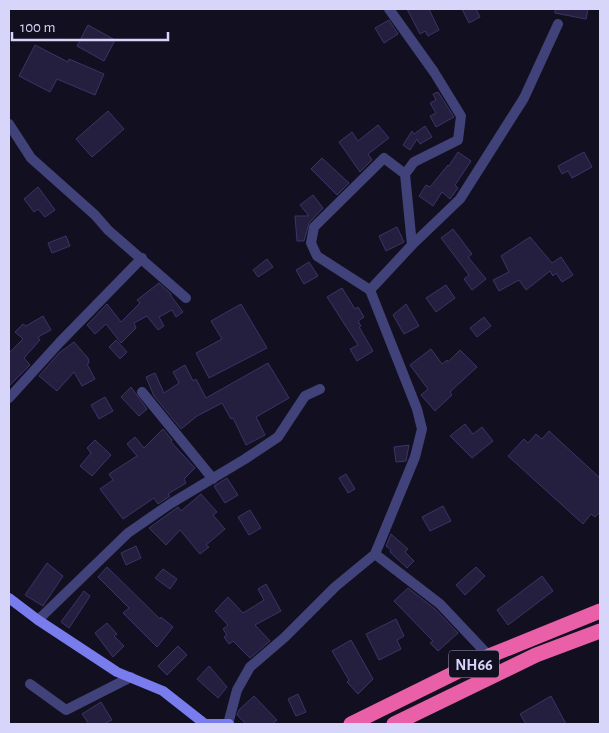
<svg xmlns="http://www.w3.org/2000/svg" width="609" height="733" font-family="'Alegreya Sans',sans-serif">
	<style>
		.building { fill: #241f3e; stroke: #3b3467 }
		.lines { fill: none; stroke-linecap: round; stroke-linejoin: round }
		.street { stroke: #414279; stroke-width: 10 }
		.secondary { stroke: #797ced; stroke-width: 10 }
		.highway { stroke: #e960a9; stroke-width: 15 }
		.labels { text-anchor: middle; stroke-width: 4; stroke-linejoin: round; paint-order: stroke }
		.shield { fill: #121020; stroke: #9c9ab8; stroke-width: 1 }
		.shield-label { font-size: 16px; font-weight: bold; fill: #d7d5f9 }
	</style>
	<rect width="100%" height="100%" fill="#121020"/>
	<path class="building" d="M407,9H429L439,30L428,36L425,31L420,34Z
		M462,9H476L480,17L469,23Z
		M555,9H588L586,19L555,13Z
		M389,20L398,34L384,43L375,28Z
		M88,25L115,40L104,61L77,46Z
		M35,45L68,62L69,59L104,74L95,95L57,79L50,92L19,76Z
		M438,92L454,117L436,127L430,116L436,113L430,103L436,100L433,94Z
		M108,111L124,129L92,157L76,139Z
		M378,125L389,138L368,154L372,160L360,172L339,142L352,132L358,141Z
		M425,126L432,137L420,144L417,139L410,150L403,145L412,131L414,134Z
		M458,152L471,161L455,185L458,188L450,199L442,192L433,206L419,196L426,185L430,187L448,165L449,166Z
		M584,152L592,167L572,178L568,171L562,174L558,166Z
		M322,158L349,183L337,195L311,169Z
		M38,187L55,210L45,217L38,209L34,212L24,199Z
		M313,195L323,208L309,223L304,241H297L295,216H309L300,205Z
		M397,227L404,242L386,251L379,236Z
		M453,229L472,254L468,257L486,279L472,290L464,279L469,275L441,238Z
		M66,236L70,246L52,253L48,243Z
		M530,237L552,263L561,257L573,275L562,282L556,273L553,276L550,271L526,290L519,280L499,291L493,280L509,272L501,256Z
		M267,259L273,267L258,277L253,270Z
		M309,262L318,276L304,284L296,270Z
		M159,283L171,294V296L183,312L176,317L172,310L159,317L164,326L158,330L147,316L134,323L136,328L121,343L106,324L95,334L87,325L107,304L121,322L140,303L137,300Z
		M446,285L455,298L436,312L426,298Z
		M342,288L355,309L358,307L364,317L358,321L361,326L359,327L373,351L357,361L350,349L358,345L327,297Z
		M241,304L267,348L209,378L196,353L222,339L211,321Z
		M406,304L419,326L404,334L393,315Z
		M43,316L51,330L38,337L40,340L24,358L30,365L9,386V353L23,339L15,332L23,324L26,326Z
		M484,317L491,326L477,337L470,328Z
		M116,340L127,352L120,359L109,347Z
		M74,342L88,358L89,363L87,364L95,379L82,386L74,372L57,391L39,376L59,353Z
		M431,349L442,364L447,360L448,362L460,350L477,367L450,392L452,395L435,411L421,395L428,389L410,365Z
		M268,363L289,398L256,417L265,435L246,445L233,418L231,419L222,403L197,416L181,429L154,396L146,377L155,373L164,393L179,383L173,372L185,365L193,381L196,379L206,398Z
		M131,387L147,409L139,416L121,397Z
		M105,397L113,411L99,419L91,405Z
		M465,424L473,434L482,427L493,441L472,458L450,436Z
		M163,429L172,440L171,442L195,468L184,479L186,483L168,494L170,496L158,504L154,498L123,519L100,489L113,480L109,474L137,456L127,444L135,437L144,448Z
		M549,431L600,478V512L595,517L591,514L583,524L508,456L524,439L528,443L536,434L542,439Z
		M95,440L111,455L92,476L80,466L91,453L87,448Z
		M409,445L406,461L396,462L394,447Z
		M346,474L355,489L348,493L339,478Z
		M227,478L238,495L225,503L214,486Z
		M201,494L217,512L213,515L225,529L206,545L209,547L200,554L180,530L166,545L149,528L178,507L181,511Z
		M443,506L451,521L430,531L422,517Z
		M250,510L261,528L249,535L238,517Z
		M391,534L408,549L405,552L414,561L407,568L390,552L391,550L386,546Z
		M136,546L141,558L126,565L121,553Z
		M47,563L63,576L43,606L25,595Z
		M107,567L160,619L161,617L173,627L157,647L123,613L129,608L98,577Z
		M476,567L485,576L465,595L456,585Z
		M163,569L177,579L170,589L155,578Z
		M542,576L553,591L508,625L497,610Z
		M266,584L281,611L255,625L270,641L250,658L233,641L229,644L224,637L227,635L223,629L228,625L215,611L228,597L243,613L264,600L258,589Z
		M408,588L435,609L458,633L438,651L430,643L433,641L394,601Z
		M84,591L90,596L69,628L61,622Z
		M396,619L404,636L397,640L401,649L379,660L366,634Z
		M107,623L117,634L114,636L124,646L113,657L95,633Z
		M351,640L373,679L358,694L347,682L349,680L332,651Z
		M178,646L187,655L167,675L158,666Z
		M209,666L227,687L218,698L197,679Z
		M298,694L306,712L296,716L288,699Z
		M254,696L277,720L272,724H246L237,715L239,710Z
		M551,696L566,724H526L520,714Z
		M101,702L112,720L104,724H89L82,714Z"/>
	<g class="lines">
		<path class="street" d="M389,9L434,72L461,116L458,140L414,162L405,174L412,245
			M9,124L31,158L95,215L108,230L186,298
			M370,290L412,245L460,199L524,98L558,24
			M142,392L213,479
			M9,398L60,342L142,258
			M375,554L440,604L489,656
			M38,620L128,533L170,504L245,459L278,437L305,396L320,389
			M30,684L66,710L131,677
			M228,724L237,690L250,667L285,637L335,587L375,554L415,457L422,429L417,409L370,290L317,256L311,243L314,227L384,158L405,174"/>
		<path class="secondary" d="M9,598L38,620L117,672L163,691L205,724
			M206,724H229"/>
		<path class="highway" d="M351,724L489,656L600,611
			M394,724L536,655L600,631"/>
	</g>
	<g class="labels">
		<rect class="shield" x="449" y="650.5" width="50" height="27" rx="4"/>
		<g class="shield-label">
			<text x="474" y="670">NH66</text>
		</g>
	</g>
	<rect width="609" height="733" fill="none" stroke="#d7d5f9" stroke-width="20"/>
	<path d="M12 32v8h156v-8" fill="none" stroke="#d7d5f9" stroke-width="2.5"/>
	<text x="20" y="32" font-size="15" fill="#d7d5f9" stroke="#121020" stroke-width="4" paint-order="stroke">100 m</text>
</svg>
